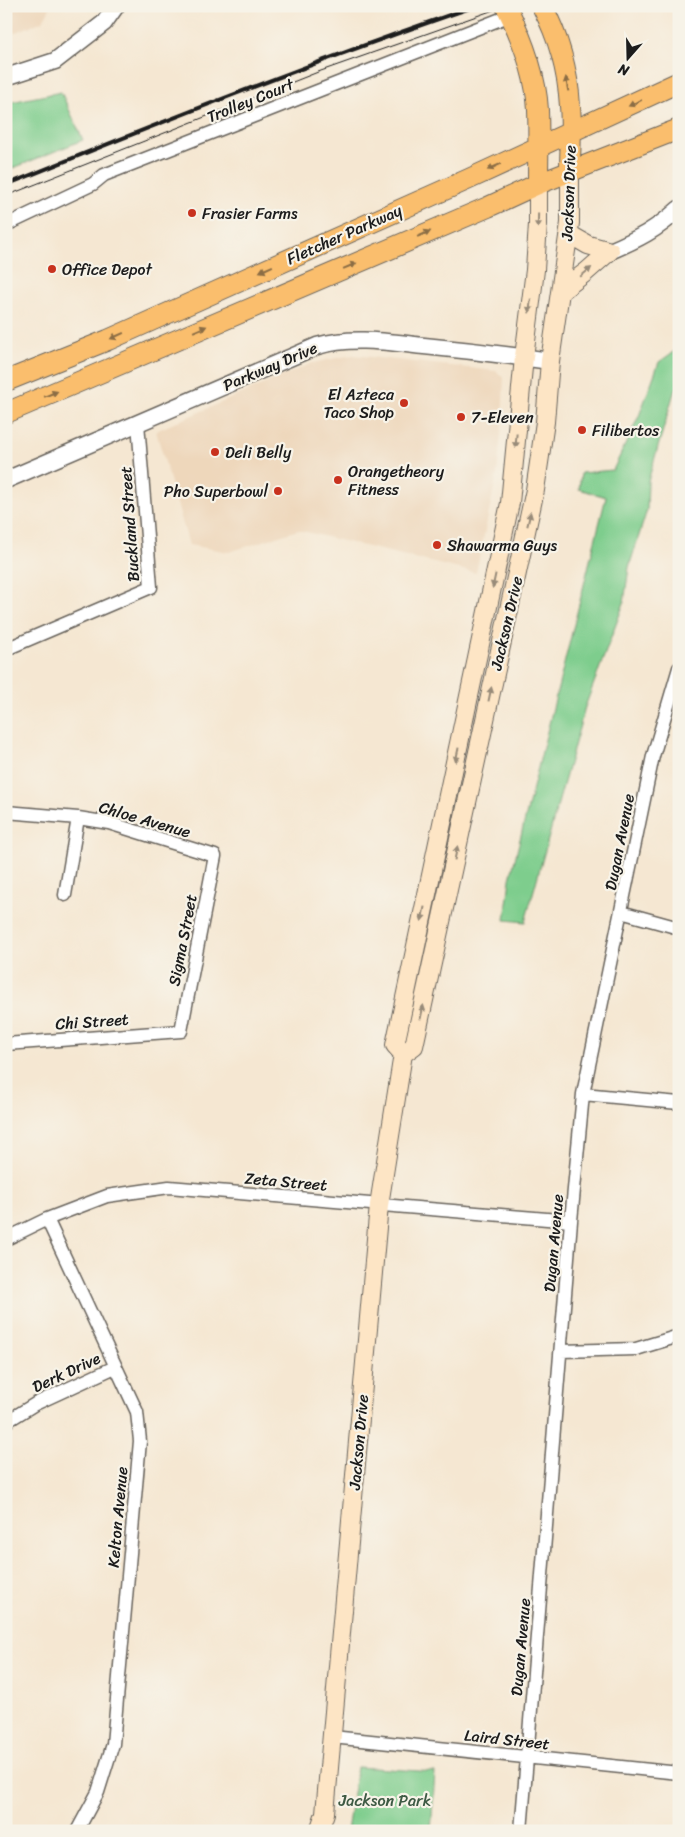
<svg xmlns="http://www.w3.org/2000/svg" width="685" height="1837" font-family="Sriracha,sans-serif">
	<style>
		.built { fill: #eed7bb }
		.green { fill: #7ecd8d; stroke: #4d7454 }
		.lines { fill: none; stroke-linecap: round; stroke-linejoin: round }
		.minor-casing { stroke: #68635c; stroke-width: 15 }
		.tertiary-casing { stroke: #68635c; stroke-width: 19 }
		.secondary-casing { stroke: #68635c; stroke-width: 20 }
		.primary-casing { stroke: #68635c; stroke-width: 22 }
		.minor { stroke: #fff; stroke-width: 12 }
		.tertiary { stroke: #fff; stroke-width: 16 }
		.secondary { stroke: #fde5c5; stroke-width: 18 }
		.primary { stroke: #fabe6d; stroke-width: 20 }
		.tram { stroke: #1c1c1c; stroke-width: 1 }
		.rail { stroke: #1c1c1c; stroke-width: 4 }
		.oneway { fill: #8b6d44 }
		.oneway2 { fill: #988b79 }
		.poi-dot { fill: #c8321e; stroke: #f7f3e8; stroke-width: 2 }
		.labels { text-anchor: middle; stroke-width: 4.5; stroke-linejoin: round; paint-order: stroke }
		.street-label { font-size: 16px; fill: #1c1c1c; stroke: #f7f3e8 }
		.poi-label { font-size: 16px; fill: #1c1c1c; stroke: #f7f3e8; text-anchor: start }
		.park-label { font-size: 16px; fill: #3e5a44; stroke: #f7f3e8 }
	</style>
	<rect width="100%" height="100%" fill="#f7f3e8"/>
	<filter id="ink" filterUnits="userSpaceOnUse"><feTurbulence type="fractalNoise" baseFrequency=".02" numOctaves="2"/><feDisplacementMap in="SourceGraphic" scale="10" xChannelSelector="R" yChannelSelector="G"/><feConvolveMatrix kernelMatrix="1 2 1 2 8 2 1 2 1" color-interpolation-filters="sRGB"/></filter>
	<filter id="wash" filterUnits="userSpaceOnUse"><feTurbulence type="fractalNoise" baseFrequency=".0096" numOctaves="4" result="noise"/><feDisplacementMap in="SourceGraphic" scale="20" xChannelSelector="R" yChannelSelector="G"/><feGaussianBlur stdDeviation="1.12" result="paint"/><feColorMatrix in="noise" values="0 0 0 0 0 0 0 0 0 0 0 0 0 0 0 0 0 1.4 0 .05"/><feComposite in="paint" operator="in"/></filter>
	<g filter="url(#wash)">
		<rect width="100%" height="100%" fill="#f5e7d2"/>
		<path class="built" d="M6,6H51L43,21L6,36Z
			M353,355L496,371L504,378L502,425L497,474L476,573L298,530L229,552L189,545L156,431L312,363Z"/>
		<path class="green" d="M61,92L83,140L6,171V103Z
			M679,348V386L675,389L648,481L647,510L629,567L624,603L585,707L525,922L505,920L510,879L606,497L579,489L581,473L613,470L639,416L659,362Z
			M357,1767L435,1772L431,1831H347Z"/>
	</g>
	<g filter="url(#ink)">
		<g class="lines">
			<g class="minor-casing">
				<path id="minor" d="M6,225L93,184L104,175L511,15
					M6,649L151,587L138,423
					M6,812L78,818L109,823L215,856L181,1031L6,1044
					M65,895L78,818
					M621,912L679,928
					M583,1094L679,1103
					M47,1219L137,1412L140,1441L113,1744L98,1792L77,1831
					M6,1239L47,1219L107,1196L169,1187L571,1221
					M561,1351L636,1349L679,1336
					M6,1422L35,1404L115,1367
					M332,1737L679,1773
					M521,1831L571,1221L583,1094L653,756L679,668"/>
			</g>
			<g class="tertiary-casing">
				<path id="tertiary" d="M6,77L55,61L104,23L116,6
					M610,251C638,239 656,230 679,209
					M6,480L317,346C352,336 387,342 424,346C466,350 508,355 550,361"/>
			</g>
			<g class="secondary-casing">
				<path id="secondary" d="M569,234L588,245L610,251
					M560,292L586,272L610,251
					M403,1054L395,1045L510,503L524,357L535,270L538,224V184
					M319,1831L325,1813L379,1205L403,1054L414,1046L535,490L545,422L550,361L570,223V171"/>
			</g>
			<g class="primary-casing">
				<path id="primary" d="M506,6C522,38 536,74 538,110C539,135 538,160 538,184
					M542,6C558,36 568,72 570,106C572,127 570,149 570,171
					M6,381L108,340L469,179L679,82
					M6,413L488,207L538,184L679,129"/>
			</g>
			<use href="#minor" class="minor"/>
			<use href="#tertiary" class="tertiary"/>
			<use href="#secondary" class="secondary"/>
			<use href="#primary" class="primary"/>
			<path class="tram" d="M6,196L318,72L505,6"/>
			<path class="rail" d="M6,185C162,122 317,60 476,6"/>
		</g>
		<defs><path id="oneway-solid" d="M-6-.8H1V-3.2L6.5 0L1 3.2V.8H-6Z" transform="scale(1.25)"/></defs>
		<g class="oneway">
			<use href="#oneway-solid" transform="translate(567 84) rotate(-100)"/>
			<use href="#oneway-solid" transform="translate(635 103) rotate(155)"/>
			<use href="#oneway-solid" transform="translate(494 167) rotate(155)"/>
			<use href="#oneway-solid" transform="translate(424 234) rotate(-23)"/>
			<use href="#oneway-solid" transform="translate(350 266) rotate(-23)"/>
			<use href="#oneway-solid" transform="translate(266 269) rotate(156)"/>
			<use href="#oneway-solid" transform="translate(200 329) rotate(-23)"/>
			<use href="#oneway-solid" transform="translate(117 336) rotate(156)"/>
			<use href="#oneway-solid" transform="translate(51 394) rotate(-22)"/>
		</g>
		<g class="oneway2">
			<use href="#oneway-solid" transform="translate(538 221) rotate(91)"/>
			<use href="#oneway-solid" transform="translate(586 272) rotate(-39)"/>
			<use href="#oneway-solid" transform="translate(530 306) rotate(97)"/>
			<use href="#oneway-solid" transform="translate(516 441) rotate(95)"/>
			<use href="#oneway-solid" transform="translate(529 519) rotate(-77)"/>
			<use href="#oneway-solid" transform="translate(494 581) rotate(102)"/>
			<use href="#oneway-solid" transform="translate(490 694) rotate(-78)"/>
			<use href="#oneway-solid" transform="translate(457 755) rotate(102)"/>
			<use href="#oneway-solid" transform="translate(456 853) rotate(-78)"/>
			<use href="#oneway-solid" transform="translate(423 914) rotate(102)"/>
			<use href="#oneway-solid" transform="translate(422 1012) rotate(-78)"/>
		</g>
	</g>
	<g class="poi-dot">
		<circle cx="192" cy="213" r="5"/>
		<circle cx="52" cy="269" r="5"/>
		<circle cx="404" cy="403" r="5"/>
		<circle cx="461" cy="417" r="5"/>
		<circle cx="582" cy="430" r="5"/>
		<circle cx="215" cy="452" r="5"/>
		<circle cx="338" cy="480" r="5"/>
		<circle cx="278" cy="491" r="5"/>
		<circle cx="437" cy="545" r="5"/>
	</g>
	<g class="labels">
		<g class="street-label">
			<text transform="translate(250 100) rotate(-22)" y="6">Trolley Court</text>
			<text transform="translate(568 193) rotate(-88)" y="6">Jackson Drive</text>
			<text transform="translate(344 234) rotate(-24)" y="6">Fletcher Parkway</text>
			<text transform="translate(270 366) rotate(-23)" y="6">Parkway Drive</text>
			<text transform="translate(129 524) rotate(-94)" y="6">Buckland Street</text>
			<text transform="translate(506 623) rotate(-77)" y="6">Jackson Drive</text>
			<text transform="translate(145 819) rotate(16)" y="6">Chloe Avenue</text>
			<text transform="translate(619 842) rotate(-79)" y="6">Dugan Avenue</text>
			<text transform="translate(182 940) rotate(-79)" y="6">Sigma Street</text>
			<text transform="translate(92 1021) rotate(-4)" y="6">Chi Street</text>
			<text transform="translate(286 1181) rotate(5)" y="6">Zeta Street</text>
			<text transform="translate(553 1243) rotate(-85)" y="6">Dugan Avenue</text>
			<text transform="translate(66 1372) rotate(-25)" y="6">Derk Drive</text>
			<text transform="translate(358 1442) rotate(-85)" y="6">Jackson Drive</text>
			<text transform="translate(117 1517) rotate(-85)" y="6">Kelton Avenue</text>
			<text transform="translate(520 1647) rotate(-85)" y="6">Dugan Avenue</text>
			<text transform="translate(507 1739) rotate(6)" y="6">Laird Street</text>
		</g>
		<g class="poi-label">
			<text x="202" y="219">Frasier Farms</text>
			<text x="62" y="275">Office Depot</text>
			<text x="394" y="400" text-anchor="end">El Azteca<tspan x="394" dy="18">Taco Shop</tspan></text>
			<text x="471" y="423">7-Eleven</text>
			<text x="592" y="436">Filibertos</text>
			<text x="225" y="458">Deli Belly</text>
			<text x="348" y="477">Orangetheory<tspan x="348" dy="18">Fitness</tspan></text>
			<text x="268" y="497" text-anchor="end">Pho Superbowl</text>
			<text x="447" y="551">Shawarma Guys</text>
		</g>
		<g class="park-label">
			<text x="385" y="1806">Jackson Park</text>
		</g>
	</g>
	<rect width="685" height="1837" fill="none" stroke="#f7f3e8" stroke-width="25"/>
	<g transform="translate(628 58) rotate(200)" stroke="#f7f3e8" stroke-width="4" paint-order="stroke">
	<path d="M0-4L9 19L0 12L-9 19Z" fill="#1c1c1c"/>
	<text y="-8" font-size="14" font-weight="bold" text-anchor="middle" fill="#1c1c1c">N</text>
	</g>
</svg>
